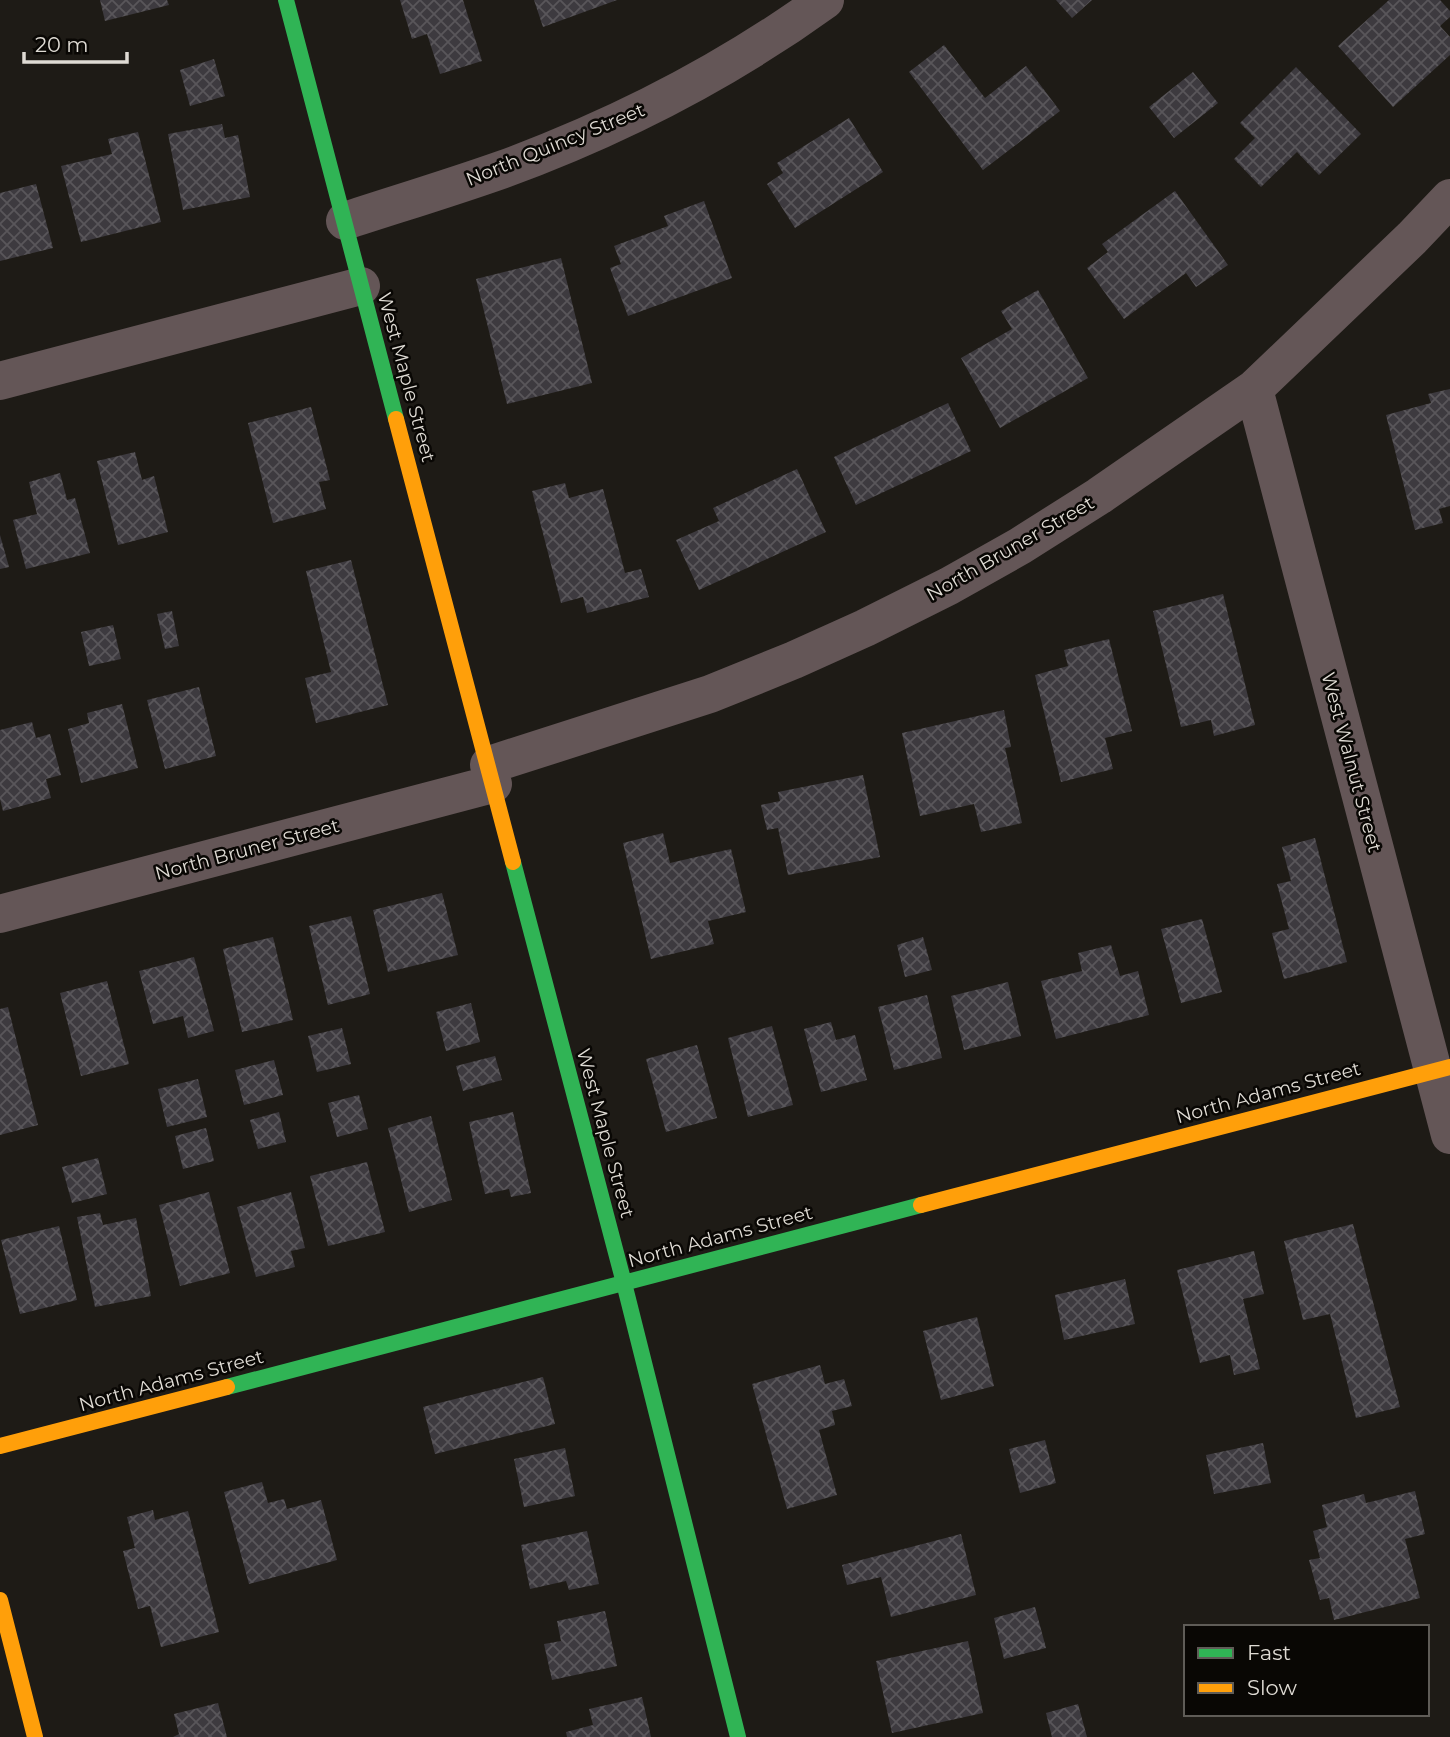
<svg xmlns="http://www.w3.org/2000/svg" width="1450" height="1737" font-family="Montserrat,sans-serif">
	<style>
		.building { fill: url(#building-cross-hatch) }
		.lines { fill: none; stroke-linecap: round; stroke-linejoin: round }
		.street { stroke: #645657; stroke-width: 38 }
		.fast { stroke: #30b455; stroke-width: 16 }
		.slow { stroke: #ff9f0a; stroke-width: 16 }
		.labels { text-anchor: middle; stroke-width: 5; stroke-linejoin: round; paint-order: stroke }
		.street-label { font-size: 19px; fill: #dfdbd4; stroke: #090704 }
	</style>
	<defs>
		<pattern id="building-cross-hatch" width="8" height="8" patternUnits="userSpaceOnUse" patternTransform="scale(1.75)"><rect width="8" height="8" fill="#3d3a3f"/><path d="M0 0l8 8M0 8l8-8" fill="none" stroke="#59565a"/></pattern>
	</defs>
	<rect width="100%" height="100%" fill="#1e1b16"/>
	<path class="building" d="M100,0H167L169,5L105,21Z
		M400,0H463L482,61L440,74L427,34L412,39Z
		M534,0H617L543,27Z
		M1056,0H1092L1072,18Z
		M1389,0H1440L1450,11V17L1440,26L1450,37V55L1393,107L1338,46Z
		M944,45L985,98L1026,66L1060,111L983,170L909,72Z
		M214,59L225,96L190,106L180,70Z
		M1296,67L1361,134L1319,175L1297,152L1261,187L1234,159L1255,138L1240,123Z
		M1193,72L1218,103L1174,138L1149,107Z
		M849,118L883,172L795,228L767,184L783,173L777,163Z
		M222,124L225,138L238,135L250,197L183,210L168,134Z
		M138,132L161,222L81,242L61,166L112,154L108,139Z
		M36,184L53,248L0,261V193Z
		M1175,191L1228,265L1196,287L1186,273L1124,319L1087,268L1108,252L1102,244Z
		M704,201L732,278L628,316L610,268L621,264L614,246L668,226L664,216Z
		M561,258L592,383L507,404L476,279Z
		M1038,290L1088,378L1000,428L961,358L1012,329L1001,311Z
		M1450,389V506L1439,509L1443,523L1415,530L1386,415L1431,403L1428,394Z
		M948,403L971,451L856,505L834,457Z
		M311,407L330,480L319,482L326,509L273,523L248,423Z
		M135,452L142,480L154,476L168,532L118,545L97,461Z
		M797,469L826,532L699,590L676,540L719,521L713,508Z
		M60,473L67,500L75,498L90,553L26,569L13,520L37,514L29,482Z
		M565,483L569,498L603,489L625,573L641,569L649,597L587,613L583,597L561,603L532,491Z
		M0,535L9,567L0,569Z
		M351,560L388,705L316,723L305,678L331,672L306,571Z
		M1223,594L1255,725L1214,736L1211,720L1181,727L1153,611Z
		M172,611L179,646L165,649L157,614Z
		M113,625L121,659L89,666L81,632Z
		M1109,639L1132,731L1105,738L1113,769L1061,782L1035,675L1068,666L1064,650Z
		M199,687L216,756L165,769L147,700Z
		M122,704L138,768L81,783L68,729L89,723L87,713Z
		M1004,710L1011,747L1005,748L1022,823L981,832L974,804L920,816L902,733Z
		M32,722L36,738L50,734L61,775L46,779L51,798L3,811L0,799V730Z
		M863,775L880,857L788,875L778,828L767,830L761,805L780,801L778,792Z
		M663,833L670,863L731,849L746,912L708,921L714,944L651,959L623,843Z
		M1315,838L1347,962L1284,979L1272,933L1289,929L1277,884L1291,881L1282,847Z
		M442,893L458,955L388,972L373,910Z
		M351,916L370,994L328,1005L309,926Z
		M1202,919L1222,992L1181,1003L1161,929Z
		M273,937L293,1020L242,1032L223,949Z
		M923,937L932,970L905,977L897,945Z
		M1111,945L1120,976L1138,971L1149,1015L1056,1039L1041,981L1082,971L1078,953Z
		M194,957L214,1031L188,1038L183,1016L153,1024L139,971Z
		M107,981L129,1064L81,1076L60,993Z
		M1008,982L1021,1036L964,1050L951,996Z
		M927,995L942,1058L894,1070L878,1007Z
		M471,1003L480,1042L446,1051L436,1012Z
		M8,1007L38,1125L0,1135V1009Z
		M831,1022L836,1040L855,1035L867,1080L821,1092L804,1029Z
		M772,1026L793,1105L748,1117L728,1038Z
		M342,1028L351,1064L317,1072L308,1036Z
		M697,1045L717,1118L666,1132L646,1059Z
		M495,1056L502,1080L463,1091L456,1066Z
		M274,1060L283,1095L244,1105L235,1070Z
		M198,1079L207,1117L167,1127L158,1089Z
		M359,1095L368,1129L337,1137L328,1103Z
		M279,1112L286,1142L258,1149L250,1120Z
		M513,1112L531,1193L511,1197L509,1189L485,1194L469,1122Z
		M431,1116L452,1200L409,1212L388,1128Z
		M206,1128L214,1161L183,1169L175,1136Z
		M98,1158L107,1194L72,1203L62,1167Z
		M367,1162L385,1232L328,1246L310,1176Z
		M209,1192L230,1273L180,1286L159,1205Z
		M291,1192L305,1248L291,1251L295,1267L256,1277L237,1207Z
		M100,1213L103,1225L136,1218L151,1296L95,1307L77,1217Z
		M1353,1224L1400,1407L1356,1418L1330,1314L1303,1320L1284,1241Z
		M59,1226L77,1300L20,1314L1,1240Z
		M1254,1251L1264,1294L1243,1299L1260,1369L1234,1375L1230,1355L1200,1363L1177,1270Z
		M1125,1279L1135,1324L1064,1340L1055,1295Z
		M977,1317L994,1386L941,1400L923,1331Z
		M820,1365L825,1384L844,1379L852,1406L832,1411L835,1425L819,1430L837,1495L787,1509L752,1384Z
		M543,1377L555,1424L435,1454L423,1407Z
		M1045,1440L1056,1483L1020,1493L1009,1449Z
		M1263,1443L1271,1483L1214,1494L1206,1455Z
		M565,1448L575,1496L524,1507L514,1459Z
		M262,1482L268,1503L284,1499L287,1509L321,1500L337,1560L249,1584L224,1492Z
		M1415,1491L1425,1534L1405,1539L1420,1598L1334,1620L1329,1598L1320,1600L1309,1560L1320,1558L1313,1531L1327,1527L1322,1505L1364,1494L1366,1503Z
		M153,1510L155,1520L188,1511L219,1632L161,1647L150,1606L138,1609L123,1551L135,1548L127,1517Z
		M587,1531L599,1584L569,1590L566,1581L530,1589L521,1545Z
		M961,1534L976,1595L891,1617L881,1577L847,1585L842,1565Z
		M1035,1607L1046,1648L1004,1659L994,1618Z
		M605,1611L617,1666L552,1680L544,1644L561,1641L557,1621Z
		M968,1641L983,1713L892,1733L876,1661Z
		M642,1697L651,1737H567L566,1732L593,1725L589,1709Z
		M218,1703L227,1737H173L179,1734L174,1714Z
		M1078,1704L1087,1737H1052L1046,1713Z"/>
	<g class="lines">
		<path class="street" d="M345,221C397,204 450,188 501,170C616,128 727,71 825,0
			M0,381L361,286
			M1254,389L1450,1135
			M489,765L710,694L794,660L865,628L949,586L1020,546L1099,496L1254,389L1412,238L1450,198
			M0,914L493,784"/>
		<path class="fast" d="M286,0L396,419
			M513,862L624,1283L738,1737
			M227,1387L921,1205"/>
		<path class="slow" d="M396,419L513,862
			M921,1205L1450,1067
			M0,1446L227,1387
			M0,1600L35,1737"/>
	</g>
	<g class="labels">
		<g class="street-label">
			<text transform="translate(555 144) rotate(-22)" y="7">North Quincy Street</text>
			<text transform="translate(407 377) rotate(75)" y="7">West Maple Street</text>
			<text transform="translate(1010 548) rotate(-30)" y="7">North Bruner Street</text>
			<text transform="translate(1352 762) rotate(75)" y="7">West Walnut Street</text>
			<text transform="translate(247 849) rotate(-15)" y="7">North Bruner Street</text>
			<text transform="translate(1268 1092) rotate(-15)" y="7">North Adams Street</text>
			<text transform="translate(606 1133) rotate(75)" y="7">West Maple Street</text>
			<text transform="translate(720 1236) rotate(-15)" y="7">North Adams Street</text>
			<text transform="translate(171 1380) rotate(-15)" y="7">North Adams Street</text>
		</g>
	</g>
	<rect x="1184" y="1625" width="245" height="91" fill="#090704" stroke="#5f5c57" stroke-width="2"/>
	<rect x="1198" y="1648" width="35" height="10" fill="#30b455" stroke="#5f5c57" stroke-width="2"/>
	<text x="1247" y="1660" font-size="21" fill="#dfdbd4">Fast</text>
	<rect x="1198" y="1683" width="35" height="10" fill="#ff9f0a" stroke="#5f5c57" stroke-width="2"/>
	<text x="1247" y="1695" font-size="21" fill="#dfdbd4">Slow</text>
	<path d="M24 52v10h103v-10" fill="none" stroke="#dfdbd4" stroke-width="3.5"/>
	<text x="35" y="52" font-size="21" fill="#dfdbd4" stroke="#090704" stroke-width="5" paint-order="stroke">20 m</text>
</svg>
